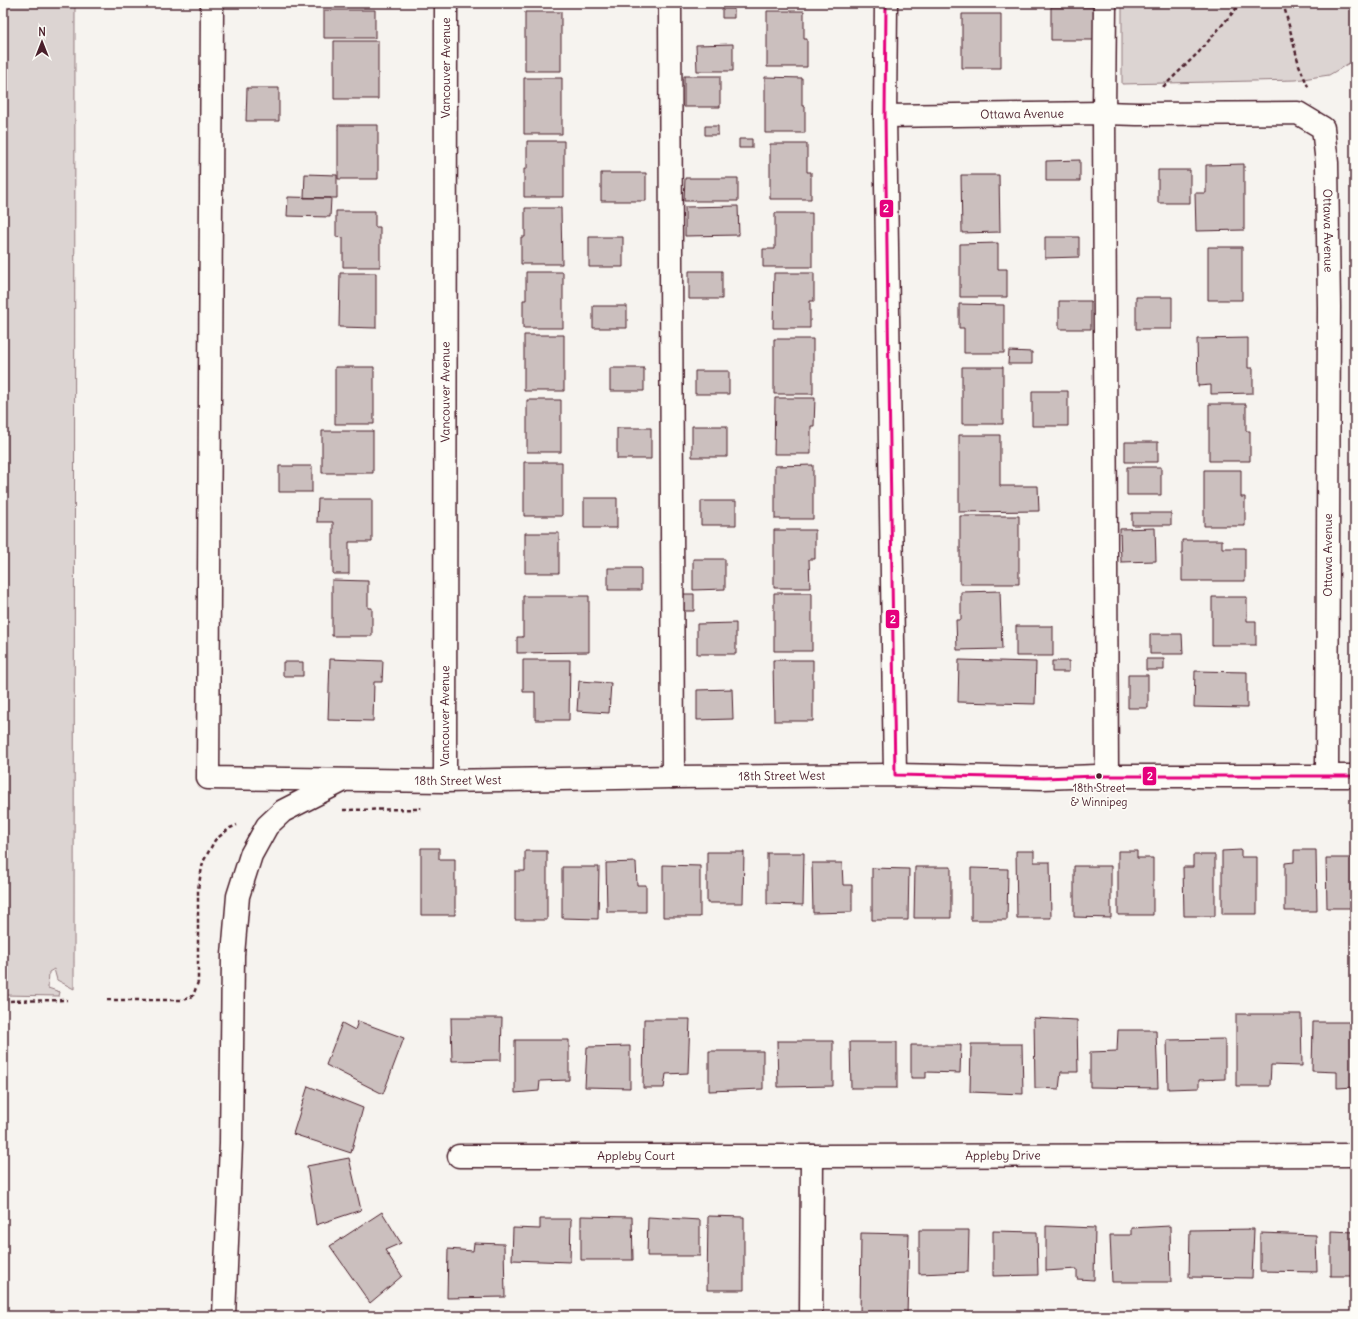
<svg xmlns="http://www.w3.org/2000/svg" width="1358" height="1319" font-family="Delius,sans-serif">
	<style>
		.green { fill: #dcd4d2; stroke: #937a7e }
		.building { fill: #cbbfbe; stroke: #4a1f2b }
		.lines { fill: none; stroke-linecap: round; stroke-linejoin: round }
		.minor-casing { stroke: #4a1f2b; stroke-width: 25 }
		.path { stroke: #4a1f2b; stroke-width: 2.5; stroke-dasharray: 4 3; stroke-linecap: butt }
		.minor { stroke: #fdfcf7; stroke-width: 22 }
		.bus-1-casing { stroke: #fdfcf7; stroke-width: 6 }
		.bus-1 { stroke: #e5007d; stroke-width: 3 }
		.bus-dot { fill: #4a1f2b; stroke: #fdfcf7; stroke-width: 1.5 }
		.labels { text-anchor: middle; stroke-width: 3.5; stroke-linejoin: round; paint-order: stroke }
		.bus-label { font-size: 11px; fill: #4a1f2b; stroke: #fdfcf7 }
		.street-label { font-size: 12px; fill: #4a1f2b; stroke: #fdfcf7 }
		.line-badge { stroke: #fdfcf7; stroke-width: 1.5 }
		.badge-label { font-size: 11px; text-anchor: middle; font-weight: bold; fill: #fff }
	</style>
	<rect width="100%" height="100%" fill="#f6f3ef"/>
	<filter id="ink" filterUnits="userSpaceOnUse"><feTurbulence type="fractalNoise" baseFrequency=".025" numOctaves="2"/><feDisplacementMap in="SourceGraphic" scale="8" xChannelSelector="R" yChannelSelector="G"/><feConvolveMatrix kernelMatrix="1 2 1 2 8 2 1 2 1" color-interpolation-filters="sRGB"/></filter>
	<g filter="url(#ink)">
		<path class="green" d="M3,3H75L74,989L57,980L54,969L49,972L48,988L60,992L59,996L3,995Z
			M1122,3H1355V62H1351L1329,75L1296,80L1122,84Z"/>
		<path class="building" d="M334,3H378V5H334Z
			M1051,7H1094V40H1051Z
			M722,9H734V18H722Z
			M324,10H375V38H324Z
			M767,11H804V39H807V67H767Z
			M525,12H561V71H525Z
			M962,14H1001V68H962Z
			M334,41H378V99H334Z
			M733,44V71H697L696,45Z
			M684,76H720V107H684Z
			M765,77L802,78V106H805V133H765Z
			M524,78H562V134H524Z
			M247,88H279V121H246Z
			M338,125H378V179H338Z
			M705,126H718V135H705Z
			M739,139H752V148H739Z
			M527,141H564V197H524V169H527Z
			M770,144H807V172H811V199H770Z
			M1080,160V181H1046V161Z
			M1244,164V230L1196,231L1195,193H1206V165Z
			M1158,170H1190V203H1158Z
			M601,173H646V201H601Z
			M305,174L337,175V198H304Z
			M961,175H999L1000,232L962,233Z
			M685,178H738V201H684Z
			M288,197L331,198L330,217L287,216Z
			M738,206L739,235L685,236V207Z
			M525,208H561L562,264H521V237H525Z
			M336,211H375V227H380V267H343V238L336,237Z
			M775,213H812V267H763V249H775Z
			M589,237H623V267H589Z
			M1045,237H1079V257L1045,258Z
			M998,243V269H1007V297H960V244Z
			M1208,247H1242V300H1208Z
			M689,271H722V299H689Z
			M526,272H563V328H523V300H526Z
			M340,273H376V328L339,327Z
			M774,273H814V301H810V328H773Z
			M1136,297H1172V329H1136Z
			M1059,301H1091V329H1059Z
			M959,304L1004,305V353H964V328H959Z
			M593,306H627V328H593Z
			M524,335H564V391H524Z
			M1248,338V368H1253V393L1211,394V385L1198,386L1197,339Z
			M774,339H813V394H774Z
			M1009,351L1032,352V364H1008Z
			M335,367H374V424H335Z
			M962,367H1003V424H962Z
			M610,368H644V391H610Z
			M695,371H729V394H695Z
			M1032,391H1068V426H1032Z
			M775,398H815L814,426H811V454H774Z
			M527,400H561V452H527Z
			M1209,404H1246V431H1250V461H1209Z
			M692,426H727V457H692Z
			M617,428H651V459H617Z
			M322,431H373V473H322Z
			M959,435H1000V486H1038L1039,511L959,512Z
			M1125,442H1158V462H1125Z
			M524,462H562V516H524Z
			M813,465V519H775V466Z
			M279,466H312V492H279Z
			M1127,467H1161V495H1127Z
			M1204,470H1241V497H1245V526H1204Z
			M584,498H617V528H584Z
			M318,499H372V542H349V574H333V522H317Z
			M701,501H736V525H701Z
			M1132,513H1171V525H1132Z
			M960,516H1019V584H960Z
			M1155,528L1156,561L1121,562L1120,529Z
			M774,530H815V559H809L810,588H774Z
			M525,533H559V573H525Z
			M1182,540H1222V548H1245V581H1182Z
			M693,559H725V589L693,590Z
			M608,568H641V590H608Z
			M332,580L368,581V608H372V636H332Z
			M1000,591L1002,649L957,650L956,620H961V592Z
			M774,593H812V651H774Z
			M682,594H694V611H682Z
			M523,596H589V652L517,653V637H523Z
			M1212,597H1247V621H1256V645H1212Z
			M736,623V654H697V624Z
			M1016,626H1053V656H1016Z
			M1150,634H1182L1183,654H1150Z
			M330,659L383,661L382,682H374L373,721L328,720Z
			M1146,659H1164V670H1146Z
			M523,660H570L569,720H535V692H523Z
			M773,660H813V721H774Z
			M959,660L1036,662L1035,704L958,702Z
			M1052,661H1069V672H1052Z
			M283,662H303V676H283Z
			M1195,671L1247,672V708L1194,707Z
			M1128,675H1148V708H1128Z
			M579,681L611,683L609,713L577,711Z
			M732,689L733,719L697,720V690Z
			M421,848H439V859H455V915H421Z
			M1241,850V857H1257V914H1222V851Z
			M1294,850H1316L1317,911H1285V863L1294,862Z
			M525,851H547V920H515V871H525Z
			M1016,851H1034V862H1050L1051,918H1017Z
			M1118,851H1137V858H1153V915H1118Z
			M707,852H744L743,903H707Z
			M767,853H804L803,905L767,904Z
			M1193,855H1215V916H1184L1183,867H1193Z
			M1326,858H1355V908H1327Z
			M636,862L637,885H646V912H607L606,863Z
			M812,863H842L843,885H852V912L813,913Z
			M663,865L700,866V917H663Z
			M1074,866H1111V918L1074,917Z
			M562,867H599L598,919L562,918Z
			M915,867H951V918H914Z
			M872,868L909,869L908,920H872Z
			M971,868L1008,869L1007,920H971Z
			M1236,1014H1301L1302,1066L1271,1065L1270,1086H1236Z
			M451,1018H502L501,1060L452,1061Z
			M1034,1018L1077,1020L1078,1072H1061L1059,1089L1035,1088Z
			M644,1019H690L688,1073L666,1074L664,1088H643Z
			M358,1021L404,1038L383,1094L326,1065L342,1023L355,1030Z
			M1313,1022H1355V1087L1337,1088V1072L1312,1071Z
			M1118,1030H1156L1158,1088L1090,1087V1052L1117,1051Z
			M1225,1039V1079L1199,1080V1088L1168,1089L1167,1040Z
			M515,1040H569V1080L540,1081L539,1091L515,1093Z
			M777,1041H833V1086L778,1087Z
			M850,1042H897V1088H851Z
			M971,1044H1022L1023,1094L970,1092Z
			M911,1045H961L960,1073L926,1072V1078H911Z
			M630,1046V1088L585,1087L587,1047Z
			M709,1051H763V1089L709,1091Z
			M308,1086L363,1108L351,1153L293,1134Z
			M349,1158L361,1210L316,1225L307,1166Z
			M382,1212L401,1243L385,1250L402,1276L370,1303L330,1246Z
			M581,1216L632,1217L633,1260H581Z
			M708,1216L744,1217V1290H707Z
			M648,1217L700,1220V1256H647Z
			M540,1219H571L570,1262L512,1260L513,1228L540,1229Z
			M1046,1226L1095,1228L1094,1280L1077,1279V1269L1046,1271Z
			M1170,1226L1171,1282H1112L1110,1235H1131V1228Z
			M1254,1229L1252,1278L1189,1277L1190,1230Z
			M919,1230H969L968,1272L919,1274Z
			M993,1231L1037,1232L1038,1275L993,1276Z
			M1331,1231L1355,1232V1276H1331Z
			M861,1233L909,1234L907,1316H860Z
			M1260,1233L1316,1235L1317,1272L1260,1271Z
			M474,1243L504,1244L505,1297L447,1298L448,1249L473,1251Z"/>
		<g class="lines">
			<g class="minor-casing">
				<g id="minor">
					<path id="s1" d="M212,3L208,778L445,781L673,777L895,775L1044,778L1097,776H1355"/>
					<path d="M670,3L673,777"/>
					<path d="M886,3L885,116L895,775"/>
					<path d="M1105,3L1104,113L1107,777"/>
					<path id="s2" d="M885,116L1104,113L1137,114L1298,113L1323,128L1327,163L1329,307L1327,776"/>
					<path id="s3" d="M445,781L446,3"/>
					<path id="s4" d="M459,1156H812"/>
					<path d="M224,1316L231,1144L233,955L238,896L251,855L267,826L283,811L340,782"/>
					<path id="s5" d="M811,1316L812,1156L1355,1155"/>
				</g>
			</g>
			<path class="path" d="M1284,3L1285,10L1299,65L1309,89
				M1163,87L1199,52L1241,3
				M343,810L420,809V807
				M107,1000H183L193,996L198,982V889L203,862L215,840L230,828L237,825
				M3,1001L67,1000"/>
			<use href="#minor" class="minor"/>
			<g class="bus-1-casing">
				<path id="bus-1" d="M886,3L885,116L895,775L1044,778L1097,776H1355"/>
			</g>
			<use href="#bus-1" class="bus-1"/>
		</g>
	</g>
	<circle class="bus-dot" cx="1099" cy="776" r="3.5"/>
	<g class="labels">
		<g class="bus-label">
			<text x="1099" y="792">18th Street<tspan x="1099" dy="14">&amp; Winnipeg</tspan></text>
		</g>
		<g class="street-label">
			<text dy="4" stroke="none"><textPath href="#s3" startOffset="713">Vancouver Avenue</textPath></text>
			<text dy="4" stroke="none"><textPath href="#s2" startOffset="137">Ottawa Avenue</textPath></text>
			<text dy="4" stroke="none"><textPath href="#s2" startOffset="545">Ottawa Avenue</textPath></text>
			<text dy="4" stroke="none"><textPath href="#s3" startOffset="389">Vancouver Avenue</textPath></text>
			<text transform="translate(1328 555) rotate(-90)" y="4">Ottawa Avenue</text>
			<text dy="4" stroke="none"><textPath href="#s3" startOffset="65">Vancouver Avenue</textPath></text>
			<text dy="4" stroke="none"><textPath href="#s1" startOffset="1349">18th Street West</textPath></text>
			<text dy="4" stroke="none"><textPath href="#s1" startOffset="1025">18th Street West</textPath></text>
			<text dy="4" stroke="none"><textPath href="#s4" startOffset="177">Appleby Court</textPath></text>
			<text dy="4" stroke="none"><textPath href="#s5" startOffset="351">Appleby Drive</textPath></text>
		</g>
	</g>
	<g class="line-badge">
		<rect x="879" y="199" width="15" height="19" rx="4" fill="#e5007d"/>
		<rect x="885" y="609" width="15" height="20" rx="4" fill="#e5007d"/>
		<rect x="1142" y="766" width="15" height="20" rx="4" fill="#e5007d"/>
	</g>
	<g class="badge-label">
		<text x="886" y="212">2</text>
		<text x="893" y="623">2</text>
		<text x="1150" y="780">2</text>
	</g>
	<rect width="1358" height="1319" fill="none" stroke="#fdfcf7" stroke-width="16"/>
	<rect x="8" y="8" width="1342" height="1303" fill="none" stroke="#4a1f2b" stroke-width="1.5" filter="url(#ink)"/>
	<g transform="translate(42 42)" stroke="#fdfcf7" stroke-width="3" paint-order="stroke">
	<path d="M0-3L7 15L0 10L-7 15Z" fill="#4a1f2b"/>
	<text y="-6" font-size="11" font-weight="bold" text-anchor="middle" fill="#4a1f2b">N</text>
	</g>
</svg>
